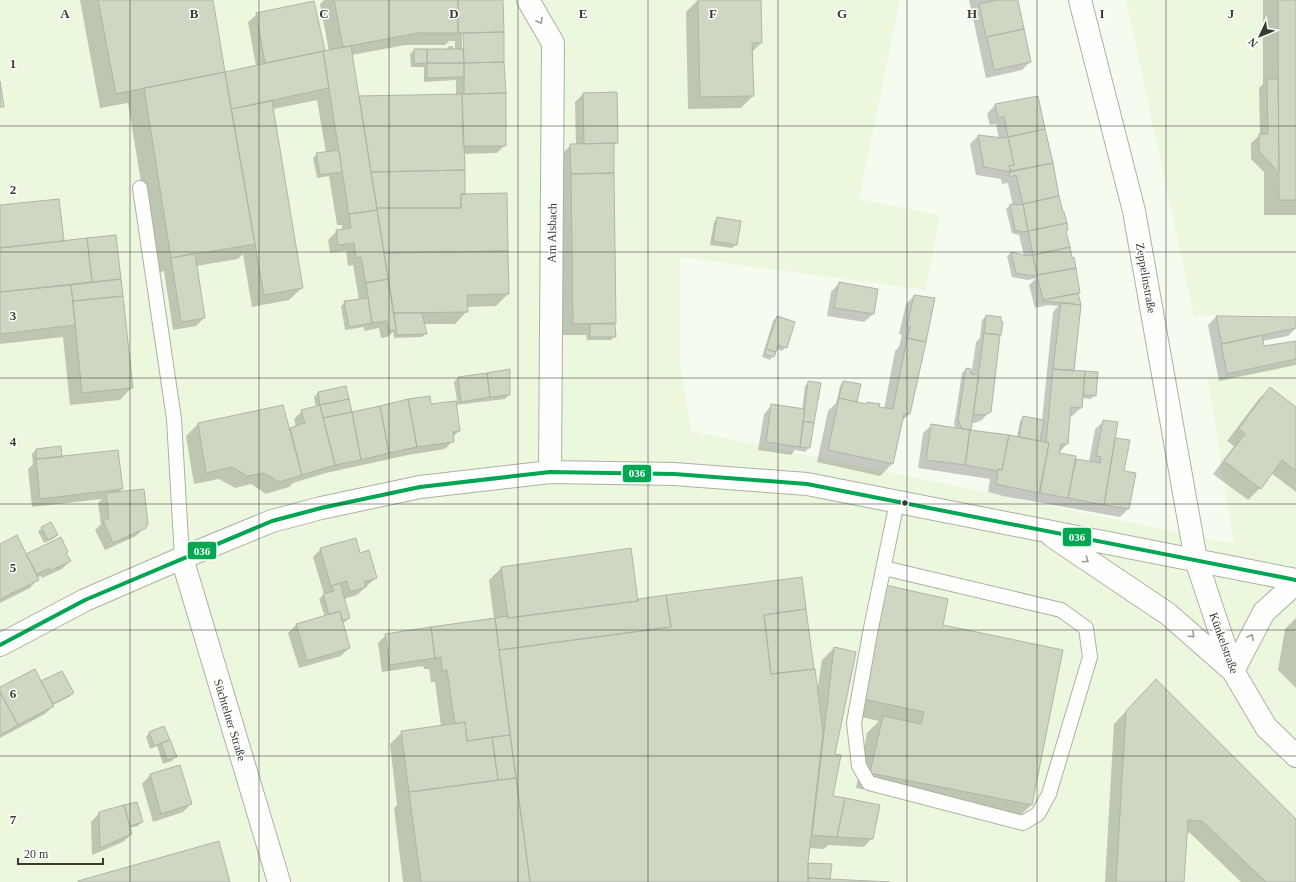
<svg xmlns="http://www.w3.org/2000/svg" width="1296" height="882" font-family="Georgia,serif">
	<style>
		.built { fill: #ecf8de }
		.shadow { fill: #0003; fill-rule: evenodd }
		.building { fill: #cfd7c3; stroke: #b0b4aa }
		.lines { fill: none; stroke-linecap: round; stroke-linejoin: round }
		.service-casing { stroke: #acb1a6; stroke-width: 16 }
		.minor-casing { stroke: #acb1a6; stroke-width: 24 }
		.tertiary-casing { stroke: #acb1a6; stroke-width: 24 }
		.service { stroke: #fefefd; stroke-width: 14 }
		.minor { stroke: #fefefd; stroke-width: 22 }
		.tertiary { stroke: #fefefd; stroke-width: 22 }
		.bus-1-casing { stroke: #fff; stroke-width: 7 }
		.bus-1 { stroke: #00a651; stroke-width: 4 }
		.oneway { stroke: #9a9d96 }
		.grid { fill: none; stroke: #373c30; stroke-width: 1; stroke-opacity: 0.55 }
		.bus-dot { fill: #373c30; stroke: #fff; stroke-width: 1.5 }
		.labels { text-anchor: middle; stroke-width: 3; stroke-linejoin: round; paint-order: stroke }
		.street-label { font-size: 12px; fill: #373c30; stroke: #fff }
		.grid-label { font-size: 13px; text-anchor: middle; font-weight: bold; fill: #373c30; stroke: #fff; stroke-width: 3; stroke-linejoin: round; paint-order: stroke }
		.line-badge { stroke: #fff; stroke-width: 1.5 }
		.badge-label { font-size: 11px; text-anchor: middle; font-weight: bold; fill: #fff }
	</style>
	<rect width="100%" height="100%" fill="#f6fbf0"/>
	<path class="built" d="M0,0H900L859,199L940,215L926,290L680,257V360L691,431L1234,544L1208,380L1296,360V882H0Z
		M1126,0H1296V315L1194,316Z"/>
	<path class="shadow" d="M80,0H212L224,74L256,66L248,22L257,14L322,53L329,51L320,4L324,0H502L505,145L497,153L463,154L464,194L508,294L496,306L467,307V311L455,324H423L426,333L422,337L394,338L393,332L387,337L381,338L379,328L364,331V327L345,330L341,306L345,302L359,300L353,265L348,266L346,251L330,253L328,240L337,231L342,230V225H337L329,176L317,178L313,158L317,154L326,153L317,100L273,109L302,288L289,300L252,307L243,254L238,259L196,266L204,318L196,326L173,330L164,271L156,273L128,103L100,108ZM462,28H464V50H462ZM449,41H455V50H453V46H449L445,50H414L410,54L411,67H424V82L456,80V95L358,97L352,55L405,45H445Z
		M698,0H760L761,43L752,52L753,96L741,108L688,109L686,12Z
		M969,0H1017L1030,62L1022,70L986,78Z
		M1263,0H1296V215H1264V172L1251,159V143L1260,135L1259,88L1263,84Z
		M583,94L617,142L613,147L615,323L614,324L615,336L611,340H587L586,335H562L559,187L563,183V153L571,145H576L575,102Z
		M1037,97L1077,293L1073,371L1095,395L1091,399L1082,398L1081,408L1072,416H1070L1067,444L1058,454L1075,459L1089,462L1095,429L1104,421L1114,439L1123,472L1128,509L1120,517L1003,496L988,492L990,479L918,468L923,433L932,425L956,429L954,425L962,373L966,369L972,370L976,342L980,338L982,320L986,316L1000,334L999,336L990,411L982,420L975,423L971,422L970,430L1017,437L1020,421L1024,417L1042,420L1053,312L1058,306L1048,305L1035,308L1029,285L1036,278L1028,280L1012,277L1007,256L1011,253L1024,256L1019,235L1012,233L1006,209L1010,205L1013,206L1008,183L1002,184L1001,179L976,175L970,144L978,136L999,139L996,124L990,125L987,114L995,105Z
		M0,206L63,242L115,236L132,387L120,400L70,405L63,337L0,344Z
		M718,218L736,245L732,248L710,245L714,222Z
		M839,283L877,290L873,314L864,322L827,316L831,292Z
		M914,296L909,414L902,421L892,464L880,476L817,462L828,411L836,403L840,386L843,382L855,402L865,405L867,403L884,409L895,351L899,347L902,335L899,334L906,304Z
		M777,317L786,347L782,351L776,349L773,356L770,360L762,357L773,321Z
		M1216,317L1295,318L1296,328L1288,336L1262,341L1263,348L1296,342V365L1219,381L1208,325Z
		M509,370V395L505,399L456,405L459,431L453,437V441L445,449L408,455L326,473L293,483L289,487L266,494L251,484L235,488L219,479L194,484L186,436L198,424L289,430L296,427L294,419L302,411L316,407L314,397L318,393L351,413L431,405L457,401L454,382L458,378Z
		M809,382V448L805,452L795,450L791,455L758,450L764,414L772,405L802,410L805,386Z
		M1270,388L1296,408V492L1271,473L1260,488L1248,500L1213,474L1234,446L1227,441L1258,400Z
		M36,450L61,458L122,489L118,493L145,527L136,536L105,550L95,530L101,524L98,503L102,499L32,507L28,469L33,464L32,454Z
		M42,528L57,535L53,539L44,543L38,531Z
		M0,545L26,555L70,561L62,569L42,578L41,576L37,578L38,579L30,588L0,603Z
		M321,549L360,554L376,578L357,595L344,599L349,618L345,622L342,623L349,648L341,656L299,668L288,633L296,625L325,617L319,599L324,594L313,557Z
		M501,568L637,600L801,578L813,668L811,670L817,691L822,660L834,648V755L832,796L872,838L864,847L828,845L824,849L809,848L807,864L828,880L870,882H403L394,808L397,805L390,744L402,732L441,726L435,682H431L429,669H424L423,666L382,672L378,643L386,635L494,619L489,580ZM497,779H500L495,784L494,783Z
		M870,602L941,626L1062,651L1031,805L1016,820L856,788L867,733L879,721L848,714Z
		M1296,618V688L1278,670L1285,629Z
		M41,683L73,693L69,697L53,705V706L45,714L0,738V688Z
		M1144,692L1296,821V882H1241L1190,833L1186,832L1183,882H1105L1114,724Z
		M164,728L175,757L172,761L163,764L157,746L150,749L146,737L149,733Z
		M150,775L191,804L183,812L153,822L142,784Z
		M137,803L142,822L138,826L129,828L131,834L123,842L92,855L91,822L99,813Z"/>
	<path class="building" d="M98,0H213L225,72L116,94Z
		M334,0H458V33H418L343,47Z
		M458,0H503L504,32L458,33Z
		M698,0H761L762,43H752L754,96L700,97Z
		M997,0H1018L1024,29L986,37L979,4Z
		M1278,0H1296V200H1279Z
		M314,1L325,51L265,63L256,13Z
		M1024,29L1031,62L994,70L987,37Z
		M504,32V62L464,63L463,33Z
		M351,46L377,210L349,214L323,51Z
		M414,49H427V63L414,64Z
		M427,49H463L464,63H427Z
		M323,51L329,88L231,109L225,72Z
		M504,62L506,93L464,94V63Z
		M427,63H464V77L427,78Z
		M225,72L255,244L171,258L144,88Z
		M1267,79H1278L1279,171L1278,172L1259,151V134H1268Z
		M0,81L4,107H0Z
		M617,92L618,143L584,144L583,93Z
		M506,93V146H463L462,94Z
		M462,94L465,170L371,172L359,96Z
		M1038,96L1045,129L1008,137L1004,116L998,118L995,104Z
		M272,101L303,288L264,295L231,109Z
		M1045,129L1053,163L1011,172L1009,166L1014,165L1008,137Z
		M978,135L1003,138L1008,137L1014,165L1009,166L1011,172L984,167Z
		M614,143V173L571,174L570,144Z
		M339,150L342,172L320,175L316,153Z
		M1053,163L1059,196L1023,204L1016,175L1010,177L1009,171Z
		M465,170V194H461V208H377L371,172Z
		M614,173L616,323L573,324L571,174Z
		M507,193L508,251L384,253L377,208H461V194Z
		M1059,196L1063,212H1064L1067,223L1028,231L1023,204Z
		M59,199L64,241L0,248V205Z
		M1010,204L1018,205L1023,204L1028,231L1023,232L1015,230Z
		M377,210L388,279L366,283L361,257L356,258L354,243L338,245L336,230L351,228L349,214Z
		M717,217L741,221L737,245L713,241Z
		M1067,223L1068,230L1066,231L1070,247L1033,255L1028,231Z
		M116,235L121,279L92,282L87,238Z
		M87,238L92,282L0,292V248Z
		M1070,247L1072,258L1074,257L1076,268L1037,275L1033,255Z
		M508,251L509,294L467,295L468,312L394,313L384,253Z
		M1011,252L1028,256L1033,255L1037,275L1033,276L1016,273Z
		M195,253L205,318L181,322L171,258Z
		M1076,268L1080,293L1043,300L1037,275Z
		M121,279L123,296L73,301L71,285Z
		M388,279L396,330L389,331L387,321L372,323L366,283Z
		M839,282L878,289L874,314L834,308Z
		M71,285L75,325L0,334V292Z
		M1078,293L1081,305L1042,301L1043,300Z
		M914,295L935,298L926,342L907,338L910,327L907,326Z
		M123,296L133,388L82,393L73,301Z
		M368,298L372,323L349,327L344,301Z
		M1061,302L1081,305L1074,371L1053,369Z
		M394,313H422L427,334L397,335Z
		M986,315L1001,317V321L1003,322L1001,335L984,333Z
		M777,316L795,322L787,348L778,345L776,352L766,349Z
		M1216,316L1296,317V328L1222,344Z
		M590,324H615L616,337H590Z
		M984,333L1000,335L991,412L984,415L973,414Z
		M1262,335L1264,346L1296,341V359L1227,374L1221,344Z
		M907,338L926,342L910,414H904L893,464L828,450L839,398L866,404L867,402L880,404L879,407L893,409Z
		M766,349L776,352L774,357L765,354Z
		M966,368L971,369V374L979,375L971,430L962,429L958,420Z
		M510,369V395L490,397L487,373Z
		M1053,369L1085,371L1082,408L1071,407L1068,444H1061L1059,453L1076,456L1068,498L1040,493L1049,443L1046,442Z
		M1085,371L1098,372L1096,396L1083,395Z
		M487,373L490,397L461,402L458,377Z
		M808,381L821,383L814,423L803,421Z
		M843,381L861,384L857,402L839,398Z
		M346,386L349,399L320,405L318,392Z
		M1270,387L1296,407V471L1282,460L1261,489L1224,461L1245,434L1239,428Z
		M430,396L431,404L456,401L460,431L453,432L454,442L417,447L408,399Z
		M349,399L352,412L323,418L320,405Z
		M408,399L417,447L389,453L380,406Z
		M771,404L805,409L800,447L766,442Z
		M283,405L302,475L279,482L264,473L247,476L232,467L206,473L198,423Z
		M320,405L335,465L302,475L290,428L305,423L301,410Z
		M380,406L389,453L361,460L352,412Z
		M352,412L361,460L335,465L323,418Z
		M1023,416L1044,420L1040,441L1019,437Z
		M1103,420L1118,422L1104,505L1068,498L1076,459L1100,463L1101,457L1096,456Z
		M803,421L814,423L810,448L800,447Z
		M931,424L970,430L965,465L926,460Z
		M970,430L1009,435L1002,470L998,469V471L965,465Z
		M1009,435L1049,443L1039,493L996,484L998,469L1002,470Z
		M1115,438L1130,440L1124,471L1136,473L1129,509L1104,505Z
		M61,446L62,457L36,459V449Z
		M118,450L123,489L40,499L36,459Z
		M144,489L148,524L146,528L113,543L103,521L109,518L106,493Z
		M51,522L58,535L48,540L41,527Z
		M17,535L39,580L0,599V544Z
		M61,537L68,552L66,553L71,561L50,571L49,568L37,574L26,554Z
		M356,538L360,553L369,550L377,578L364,582L366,587L350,592L347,581L331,586L320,548Z
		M631,548L638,601L508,618L501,567Z
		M802,577L806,609L764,615L771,674L815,669L823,732L808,863V882H530L499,650L671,627L666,595Z
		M340,583L350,618L342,621L340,611L329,615L323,594L334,591L332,586Z
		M885,585L948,599L943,625L1063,650L1032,805L870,773L883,716L921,724L924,712L863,699Z
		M666,595L671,627L499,650L495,618L507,616L508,618L638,601V599Z
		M806,609L814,669L771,674L764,615Z
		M340,611L350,648L307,661L296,624Z
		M495,618L510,735L467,741L465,722L455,724L447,670L442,671L441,657L435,658L431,627Z
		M431,627L435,658L390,665L385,634Z
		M834,647L856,652L835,754L841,755L833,796L845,798L837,837L812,835Z
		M35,669L54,706L18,725L0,692V687Z
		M62,671L74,693L53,704L41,681Z
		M1156,679L1296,819V882H1266L1202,821L1188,820L1184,882H1116L1126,711Z
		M0,692L18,725L0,735Z
		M465,722L467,741L492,737L498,780L409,792L401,731Z
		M164,726L170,740L154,746L149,732Z
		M510,735L516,778L498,780L492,737Z
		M170,740L177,757L167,760L161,743Z
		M180,765L192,804L161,814L150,774Z
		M516,778L530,882H421L409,792Z
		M845,798L880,805L873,839L837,837Z
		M137,802L143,822L130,826L124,805Z
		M124,805L132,834L100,848L99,812Z
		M219,841L230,882H78V881Z
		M808,863L832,864L830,879L808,878Z
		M808,878L830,879L890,882H808Z"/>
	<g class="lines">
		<g class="service-casing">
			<path id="service" d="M140,188L174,419L182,558
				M884,568L1061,610L1086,628L1090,657L1049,794L1038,814L1023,823L869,783L859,766L854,723L870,633L897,502"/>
		</g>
		<g class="minor-casing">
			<path id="minor" d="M528,0L553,43L550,472
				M182,558L279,882"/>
		</g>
		<g class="tertiary-casing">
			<path id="tertiary" d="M1080,0L1134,211L1196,560L1233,671L1266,727L1296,756
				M1052,536L1168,614L1233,671L1264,612L1296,583
				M0,645L85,600L182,558L272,521L321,508L420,487L550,472L674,474L807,484L1296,580"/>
		</g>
		<use href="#service" class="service"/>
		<use href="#minor" class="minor"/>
		<use href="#tertiary" class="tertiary"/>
		<g class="bus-1-casing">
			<path id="bus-1" d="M0,645L85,600L272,521L321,508L420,487L550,472L674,474L807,484L1296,580"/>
		</g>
		<use href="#bus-1" class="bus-1"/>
	</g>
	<defs><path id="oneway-chevron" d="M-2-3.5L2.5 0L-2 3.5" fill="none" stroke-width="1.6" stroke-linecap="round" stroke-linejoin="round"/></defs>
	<g class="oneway">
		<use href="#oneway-chevron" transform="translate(540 21) rotate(60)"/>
		<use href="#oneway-chevron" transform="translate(1086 560) rotate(34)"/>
		<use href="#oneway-chevron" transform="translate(1192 635) rotate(42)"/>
		<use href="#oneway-chevron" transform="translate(1251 637) rotate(-62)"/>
	</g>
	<path class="grid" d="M130,0V882M259,0V882M389,0V882M518,0V882M648,0V882M778,0V882M907,0V882M1037,0V882M1166,0V882M0,126H1296M0,252H1296M0,378H1296M0,504H1296M0,630H1296M0,756H1296"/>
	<circle class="bus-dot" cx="905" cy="503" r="3.5"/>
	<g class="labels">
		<g class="street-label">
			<text transform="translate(552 233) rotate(-89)" y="4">Am Alsbach</text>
			<text transform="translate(1146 278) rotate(80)" y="4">Zeppelinstraße</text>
			<text transform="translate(1224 643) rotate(70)" y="4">Künkelstraße</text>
			<text transform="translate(230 720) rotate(73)" y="4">Süchtelner Straße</text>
		</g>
	</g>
	<g class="grid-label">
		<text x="65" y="18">A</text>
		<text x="194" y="18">B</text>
		<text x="324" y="18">C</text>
		<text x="454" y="18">D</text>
		<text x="583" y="18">E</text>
		<text x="713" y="18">F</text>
		<text x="842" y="18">G</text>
		<text x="972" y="18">H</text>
		<text x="1102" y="18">I</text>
		<text x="1231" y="18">J</text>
		<text x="13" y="68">1</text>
		<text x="13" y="194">2</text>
		<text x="13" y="320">3</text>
		<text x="13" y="446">4</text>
		<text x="13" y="572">5</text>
		<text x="13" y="698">6</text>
		<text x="13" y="824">7</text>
	</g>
	<g class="line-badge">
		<rect x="622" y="464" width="30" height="19" rx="4" fill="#00a651"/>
		<rect x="1062" y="527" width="30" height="20" rx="4" fill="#00a651"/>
		<rect x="187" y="541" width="30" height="19" rx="4" fill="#00a651"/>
	</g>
	<g class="badge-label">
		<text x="637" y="477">036</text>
		<text x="1077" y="541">036</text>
		<text x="202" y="555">036</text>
	</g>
	<g transform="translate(1260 36) rotate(226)" stroke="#ffffff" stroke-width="3" paint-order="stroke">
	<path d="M0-3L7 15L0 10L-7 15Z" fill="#373c30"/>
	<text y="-6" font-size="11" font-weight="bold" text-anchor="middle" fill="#373c30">N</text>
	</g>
	<path d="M18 858v6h85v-6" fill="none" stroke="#373c30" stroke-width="2"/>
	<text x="24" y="858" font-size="12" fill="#373c30" stroke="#ffffff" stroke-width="3" paint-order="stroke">20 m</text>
</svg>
